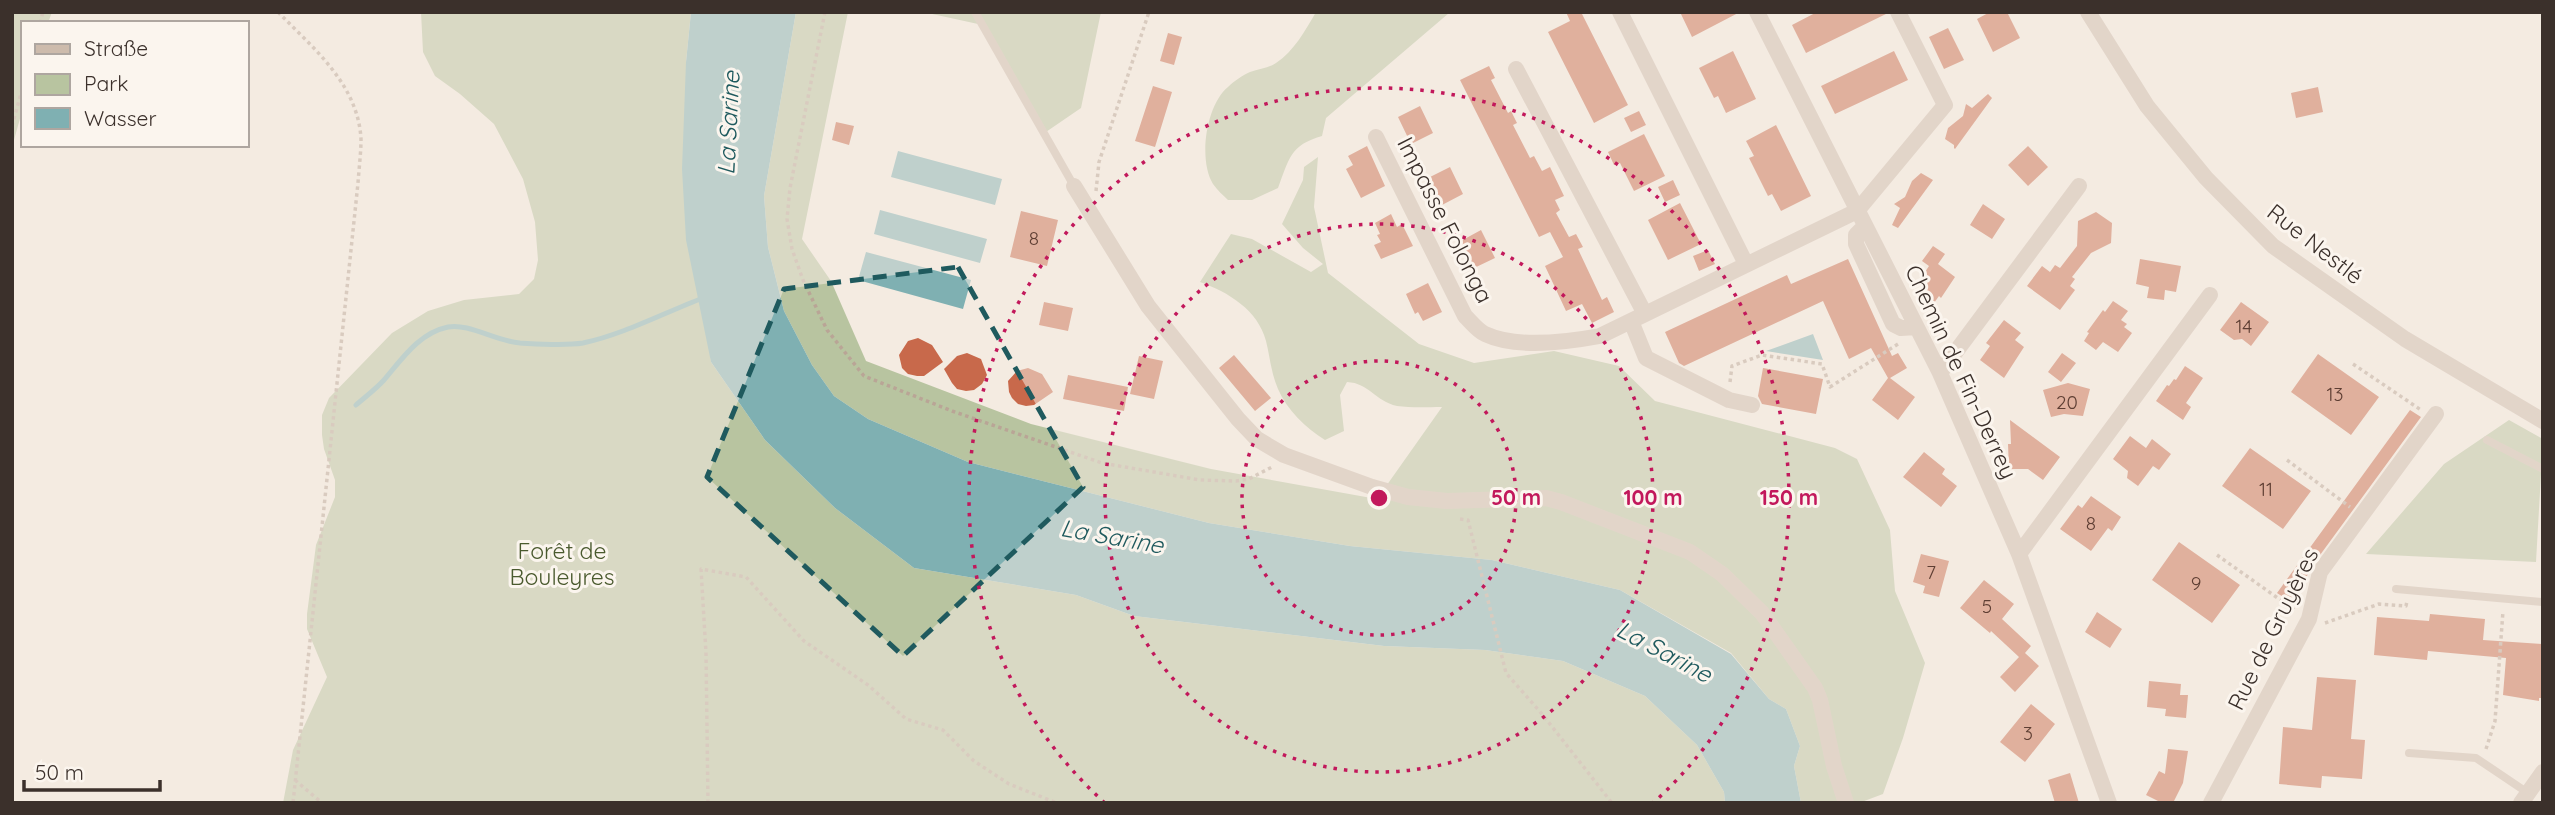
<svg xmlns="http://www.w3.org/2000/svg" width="2555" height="815" font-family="Quicksand,sans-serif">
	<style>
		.green { fill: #b8c4a0 }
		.water { fill: #7fb0b2 }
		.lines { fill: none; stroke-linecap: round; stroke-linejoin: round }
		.stream { stroke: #7fb0b2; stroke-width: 5 }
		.building { fill: #c8694b }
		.path { stroke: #b9a596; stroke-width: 3.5; stroke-dasharray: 3.5 3.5; stroke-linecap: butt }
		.service { stroke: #cdbbac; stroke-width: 8 }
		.minor { stroke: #cdbbac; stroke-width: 16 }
		.marked { fill: none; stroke: #1f5a5e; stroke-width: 5; stroke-dasharray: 14 9; stroke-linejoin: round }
		.ring { fill: none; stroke: #c2185b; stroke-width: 3.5; stroke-dasharray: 3.5 7 }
		.labels { text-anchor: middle; stroke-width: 6; stroke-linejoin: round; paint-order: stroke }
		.number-label { font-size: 19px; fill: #5e3e33 }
		.street-label { font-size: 23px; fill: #3b302b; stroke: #fbf5ee }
		.park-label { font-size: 23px; fill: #4a5a2e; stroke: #fbf5ee }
		.water-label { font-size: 24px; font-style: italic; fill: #1f5a5e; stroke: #fbf5ee }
		.centre { fill: #c2185b; stroke: #fbf5ee; stroke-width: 3.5 }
		.ring-label { font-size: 21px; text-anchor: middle; font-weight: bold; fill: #c2185b; stroke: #fbf5ee; stroke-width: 6; stroke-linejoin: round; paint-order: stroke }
	</style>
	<rect width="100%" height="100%" fill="#f4ebe1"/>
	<path class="green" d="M12,12H52L48,23H23V108L12,147Z
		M421,12H691L686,62L711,362L765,440L835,508L914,568L1076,595L1134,616L1384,646L1485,650L1563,661L1645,696L1697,745L1724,792L1725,803H283L293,750L327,677L307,629V614L316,545L335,497V480L324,449L322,435V415L329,398L392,333L428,311L464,300L519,294L534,279L538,260L535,222L523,179L494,124L460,94L435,76L423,52Z
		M796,12H848L802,239L831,281L866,361L1031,424L1211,469L1377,499L1442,407C1428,407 1411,408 1397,406C1375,401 1369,383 1347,382L1340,395L1344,431L1325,440C1306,428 1287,410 1278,389C1271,373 1270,357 1266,341C1258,310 1228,292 1200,282L1231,234L1252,239L1311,272L1323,264L1303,248L1282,224L1303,180L1304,167L1318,157L1314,207L1328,273L1419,344L1474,363L1554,351L1619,366L1655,401L1835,448L1857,459L1890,530L1895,591L1925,663L1903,738L1883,794L1859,803H1801L1794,766L1800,746L1786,709L1769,699L1731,653L1620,590L1492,560L1350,546L1209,523L968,462L868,419L834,396L812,365L784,311L768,247L764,196Z
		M923,12H1101L1081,108L1043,134L978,24Z
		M1316,12L1449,13L1326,118L1322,136C1290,145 1289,159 1278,188L1252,200H1228C1223,195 1217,190 1213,184C1198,160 1206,105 1228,87C1234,81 1243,75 1250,72C1259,69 1269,68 1276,63C1294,51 1305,31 1316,12Z
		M2509,420L2543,439L2536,562L2366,554L2444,464Z"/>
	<path class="water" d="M691,12H796L764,196L768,247L784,311L812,365L834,396L868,419L968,462L1209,523L1350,546L1492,560L1620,590L1731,654L1769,699L1786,709L1800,746L1794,766L1801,803H1725L1724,792L1697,745L1645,696L1563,661L1485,650L1384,646L1134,616L1076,595L914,568L835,508L765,440L711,362L686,240L682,169L686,62Z
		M898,151L1002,179L995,205L891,177Z
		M880,210L987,239L980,263L874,234Z
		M866,252L971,280L963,309L858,280Z
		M1813,334L1823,360L1766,351Z"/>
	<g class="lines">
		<path class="stream" d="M356,405C365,397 376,389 384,380C402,359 419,333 448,327C469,323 495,341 520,343C539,344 564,346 583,343C622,335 666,312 703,298"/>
	</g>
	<path class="building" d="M1566,12H1581L1628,105L1594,123L1548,32L1570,21Z
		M1680,12H1740L1692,37Z
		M1817,12H1888V13L1806,53L1792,25Z
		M1990,12H2007L2020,38L1993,52L1977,19Z
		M1948,28L1964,60L1944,69L1929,37Z
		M1168,33L1182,37L1174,65L1160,61Z
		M1733,51L1756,99L1726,113L1718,96L1714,98L1699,68Z
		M1894,51L1908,80L1835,114L1821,86Z
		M1489,66L1495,78L1491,80L1508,113L1511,111L1517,123L1513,125L1530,158L1534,156L1542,171L1550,167L1564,196L1555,200L1560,210L1556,213L1569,237L1576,234L1583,247L1578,249L1602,300L1607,297L1614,312L1592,323L1582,304L1566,311L1545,266L1563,257L1550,232L1539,237L1460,80Z
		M1153,86L1172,92L1155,147L1135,141Z
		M2318,87L2323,112L2296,118L2291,93Z
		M1988,94L1992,98L1955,149L1954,148V145L1945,139L1948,128L1963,116L1966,104L1972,108Z
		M1420,106L1433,133L1411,144L1398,117Z
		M1639,111L1646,125L1631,132L1624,118Z
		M836,122L854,126L849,145L832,140Z
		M1776,125L1811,196L1781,211L1772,194L1768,196L1749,158L1754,156L1746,141Z
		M1644,134L1665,176L1634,191L1620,163L1614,165L1608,152Z
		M1367,146L1385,186L1361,198L1346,169L1353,165L1348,156Z
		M2028,146L2048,167L2028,186L2008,165Z
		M1450,167L1463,194L1442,205L1428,178Z
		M1921,173L1933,180L1898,228L1892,225L1900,208L1894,204L1905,197L1912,181Z
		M1673,180L1680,195L1665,202L1658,187Z
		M1680,203L1701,244L1668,260L1648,220Z
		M1983,204L2005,219L1992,239L1970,225Z
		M1021,211L1058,220L1047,266L1010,257Z
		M2096,212L2112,223L2111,243L2091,253L2072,277L2075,279L2070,286L2075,290L2060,310L2027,286L2042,266L2050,272L2055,265L2060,268L2077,246L2078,221Z
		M1391,214L1397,227L1402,224L1413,246L1381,259L1374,245L1381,242L1377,235L1380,234L1375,223Z
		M1481,230L1495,258L1472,269L1459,242Z
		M1933,246L1945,254L1938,264L1955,277L1941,298L1939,296L1934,303L1922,294L1927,288L1919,281L1929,266L1922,261Z
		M1708,250L1715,264L1699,271L1693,256Z
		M1848,259L1892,356L1898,353L1907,368L1890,378L1915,397L1898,420L1872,400L1888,378L1871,348L1849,359L1823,301L1684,366L1679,363L1665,332L1787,275L1791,284Z
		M2140,259L2181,266L2176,292L2165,290L2164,300L2147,298L2149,287L2136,284Z
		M1428,283L1442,312L1423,321L1418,312L1415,314L1406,294Z
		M2113,301L2128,311L2121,320L2127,324L2124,327L2132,333L2118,352L2103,342L2096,350L2084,341L2089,333L2087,332L2103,310L2105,312Z
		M1044,302L1073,308L1068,331L1039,325Z
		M2241,302L2269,322L2251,346L2242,339L2234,340L2220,330Z
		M2004,320L2021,333L2015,340L2024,347L2004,378L1980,360L1990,346L1986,343Z
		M918,338L932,345L943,362L924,376H917L908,374L902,368L899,355L908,341Z
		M967,353L981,359L987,375L982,384L974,390L966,391L957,389L952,383L944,369L957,356Z
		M2062,353L2076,363L2061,382L2048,372Z
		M2318,354L2379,397L2351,435L2291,392Z
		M1234,355L1271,398L1255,411L1219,368Z
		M1139,356L1163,361L1154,399L1130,394Z
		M2185,366L2203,378L2186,403L2191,407L2183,420L2156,401L2167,385L2169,386L2174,379L2176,380Z
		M1028,368L1042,374L1053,392L1034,405L1026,406L1018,404L1012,398L1009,392L1008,381L1017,371Z
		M1763,368L1823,379L1816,414L1762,404L1758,396Z
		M1068,375L1128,387L1124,411L1063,399Z
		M2068,383L2090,389L2083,416L2064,414L2051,417L2043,390Z
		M2410,410L2421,417L2312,566L2309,573L2289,601L2277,593Z
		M2010,420L2060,457L2043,480L2028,469H2009L2008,444H2011Z
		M2130,436L2146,448L2152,439L2171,454L2159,470L2153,466L2138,486L2127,478L2128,471L2113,459Z
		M2250,448L2311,491L2283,529L2222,486Z
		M1924,452L1945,469L1942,474L1957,486L1941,507L1903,477Z
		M2091,496L2121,517L2112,531L2108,528L2091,551L2060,529L2078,505L2082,508Z
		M2179,542L2240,585L2212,623L2152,580Z
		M1921,554L1949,561L1939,597L1923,593L1925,586L1913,582Z
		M1984,580L2014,604L2002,619L2031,646L2025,653L2039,666L2015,692L2000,677L2019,657L1991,631L1990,633L1960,608Z
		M2097,612L2122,629L2110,648L2085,632Z
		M2430,614L2485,619L2483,640L2543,644V698H2539V701L2503,695L2506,658L2428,651L2427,660L2374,655L2377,617L2429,621Z
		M2317,677L2356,680L2351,739L2365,740L2362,779L2322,776L2321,788L2279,784L2283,727L2312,730Z
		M2149,681L2181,684L2180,695H2188L2186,718L2165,716L2166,709L2147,707Z
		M2031,704L2055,724L2025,762L2000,742Z
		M2168,749L2188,751L2183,783L2173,803H2162L2146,795L2159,771L2165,774Z
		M2070,773L2079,803H2055L2048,780Z"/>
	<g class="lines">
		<path class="path" d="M278,12C313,48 358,84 361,139C361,153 359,168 358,183L293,803
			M825,12L790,188L787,219L792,249L803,280L827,330L864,376L952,411L1102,463L1200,480L1236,481L1249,479L1272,467
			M40,23L43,12
			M12,126L23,86
			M1096,191L1099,162L1149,12
			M2353,364L2421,410
			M1730,382L1732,366L1762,355L1822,364L1830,387L1898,344
			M2287,460L2350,507
			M1460,519L1468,520L1506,673L1542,714L1612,803
			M2217,555L2296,611
			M2325,623L2379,604L2406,606L2407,601
			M2486,749L2495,721L2503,611
			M295,780L322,803
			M708,803L706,653L701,569L746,577L804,641L868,685L906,719L943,730L974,761L1009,784L1057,803"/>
		<path class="service" d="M975,12L1074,186
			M2487,440L2543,469
			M2396,589L2543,602
			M2409,753L2476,758L2528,793"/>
		<path class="minor" d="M1620,12L1746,264
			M1757,12L1940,373L2019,554L2109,803
			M2088,12L2147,106L2206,178L2273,246L2405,339L2543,421
			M1516,69L1645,314
			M1376,137L1465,316C1471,322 1478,331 1485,334C1517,349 1567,342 1600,336L1857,211L1945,105L1898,12
			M1074,186L1148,306L1238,419L1257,439L1284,455L1372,487L1408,497L1447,501L1546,498L1561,502L1690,552L1722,574L1762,613L1815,688L1820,700L1834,766L1846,803
			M1865,226L1856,235V244L1893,324L1901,328L1916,327
			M1631,321L1646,358L1729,400L1752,405
			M1940,373L2079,186
			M2019,554L2210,295
			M2211,803L2309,619L2320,572L2436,414
			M2521,803L2543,772"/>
	</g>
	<path d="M0 0H2555V815H0ZM958,267L1083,487L903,656L707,477L784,289Z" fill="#f4ebe1" fill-opacity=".55" fill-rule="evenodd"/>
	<path class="marked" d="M958,267L1083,487L903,656L707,477L784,289Z"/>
	<g class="ring">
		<circle cx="1379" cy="498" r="137"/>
		<circle cx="1379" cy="498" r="274"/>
		<path d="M1105 803A410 410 0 1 1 1653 803"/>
	</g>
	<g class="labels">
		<g class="number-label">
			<text x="1034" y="245">8</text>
			<text x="2244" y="333">14</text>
			<text x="2335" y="401">13</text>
			<text x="2067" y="409">20</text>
			<text x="2266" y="496">11</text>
			<text x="2091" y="530">8</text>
			<text x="1931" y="579">7</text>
			<text x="2196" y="590">9</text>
			<text x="1987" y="613">5</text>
			<text x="2028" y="740">3</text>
		</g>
		<g class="street-label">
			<text transform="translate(1445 220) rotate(63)" y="8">Impasse Folonga</text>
			<text transform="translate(2315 244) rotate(38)" y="8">Rue Nestlé</text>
			<text transform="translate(1961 372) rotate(65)" y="8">Chemin de Fin-Derrey</text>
			<text transform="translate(2273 629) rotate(-64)" y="8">Rue de Gruyères</text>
		</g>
		<g class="park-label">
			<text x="562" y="559">Forêt de<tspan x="562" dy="26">Bouleyres</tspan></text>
		</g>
		<g class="water-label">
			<text transform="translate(729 123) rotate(-87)" y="8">La Sarine</text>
			<text transform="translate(1112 537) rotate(10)" y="8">La Sarine</text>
			<text transform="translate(1664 652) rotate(28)" y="8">La Sarine</text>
		</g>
	</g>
	<circle cx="1379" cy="498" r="10" class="centre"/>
	<g class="ring-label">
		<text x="1516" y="505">50 m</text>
		<text x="1653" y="505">100 m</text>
		<text x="1789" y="505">150 m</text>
	</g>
	<rect width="2555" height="815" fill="none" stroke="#3b302b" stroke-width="28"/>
	<rect x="21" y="21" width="228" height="126" fill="#fbf5ee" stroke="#aea6a0" stroke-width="2"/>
	<rect x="35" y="44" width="35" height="10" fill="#cdbbac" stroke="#aea6a0" stroke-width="2"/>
	<text x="84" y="56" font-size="21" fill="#3b302b">Straße</text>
	<rect x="35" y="74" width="35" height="21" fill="#b8c4a0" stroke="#aea6a0" stroke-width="2"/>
	<text x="84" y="91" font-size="21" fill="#3b302b">Park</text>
	<rect x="35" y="108" width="35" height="21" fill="#7fb0b2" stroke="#aea6a0" stroke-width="2"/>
	<text x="84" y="126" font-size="21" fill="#3b302b">Wasser</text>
	<path d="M24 780v10h136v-10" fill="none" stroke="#3b302b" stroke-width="3.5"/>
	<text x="35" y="780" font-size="21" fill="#3b302b" stroke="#fbf5ee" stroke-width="5" paint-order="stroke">50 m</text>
</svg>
